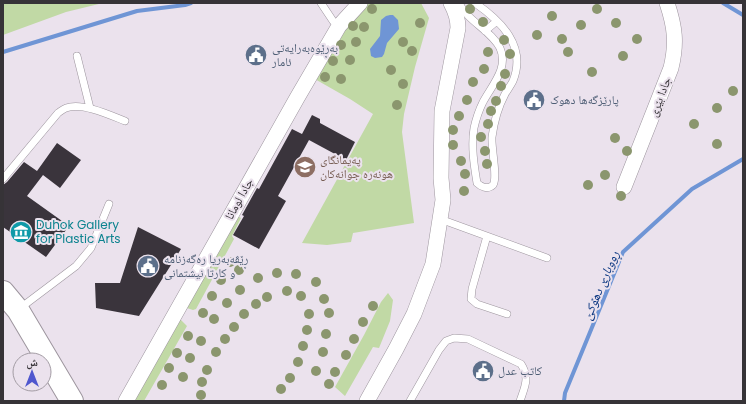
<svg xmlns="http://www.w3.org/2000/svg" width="746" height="404" font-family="Poppins,'Noto Naskh Arabic',sans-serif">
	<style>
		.green { fill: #c1d9a5 }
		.water { fill: #6f95d5 }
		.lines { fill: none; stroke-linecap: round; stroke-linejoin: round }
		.stream { stroke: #6f95d5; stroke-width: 4 }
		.building { fill: #3a343c }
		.lane-casing { stroke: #9d959e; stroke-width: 8 }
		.street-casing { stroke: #9d959e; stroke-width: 16 }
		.highway-casing { stroke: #9d959e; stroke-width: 24 }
		.lane { stroke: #fff; stroke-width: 7 }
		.street { stroke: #fff; stroke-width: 15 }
		.highway { stroke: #fff; stroke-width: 22 }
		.tree { fill: #8b966e }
		.labels { text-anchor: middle; stroke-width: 4; stroke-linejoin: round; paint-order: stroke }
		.service-label { font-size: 12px; fill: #4e5e75; stroke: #ebe2ed; text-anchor: start }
		.street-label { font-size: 12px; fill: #363337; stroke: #ebe2ed }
		.education-label { font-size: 12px; fill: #785e54; stroke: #ebe2ed; text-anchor: start }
		.culture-label { font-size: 12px; fill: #0d838f; stroke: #ebe2ed; text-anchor: start }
		.water-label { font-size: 13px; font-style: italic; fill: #0a3681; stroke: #ebe2ed }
	</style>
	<rect width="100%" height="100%" fill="#ebe2ed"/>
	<path class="green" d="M3,3H103L66,12L3,35Z
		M364,3H421L429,18L415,67L404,114L402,132L414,223L353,233L351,242L327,245L302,243L373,114L350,99L313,78Z
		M232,213L241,218L232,236L234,239L196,309L193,310L187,308Z
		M388,293L393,300L390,321L379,348L373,347L345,396L335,387L364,335L381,302Z
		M178,317L187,326L144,401H128Z"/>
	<path class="water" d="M390,15H393L398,20L399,29L387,43L384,54L382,57L375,58L371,56L370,49L380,36L381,20L386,16Z"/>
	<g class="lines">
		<path class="stream" d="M723,3L743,15
			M3,52L137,11L185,5L191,3
			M564,401L565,393L623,252L692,189L743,159"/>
	</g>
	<path class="building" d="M312,115L320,119V123L355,142L346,160L309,140L278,196L286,201L259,249L233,235L244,216L242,215L257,188L259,189L292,129L302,134Z
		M57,143L81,160L60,188L43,175L27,196L69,226L46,257L3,227V185L7,182L24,162L37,171Z
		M138,227L181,249L139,316L96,308L95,283H120Z"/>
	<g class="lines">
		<g class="lane-casing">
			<path id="lane" d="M321,3L333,21
				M459,3C468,22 491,30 500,48C509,68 492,85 483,102C479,110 476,119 474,128C471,146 474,165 477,183C481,187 488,190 493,185C498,178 491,147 492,137C494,122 498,107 505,94C508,89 511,85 513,81C527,46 501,21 475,3
				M485,31L497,21
				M77,56L90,108
				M3,179L58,113C61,111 63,109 66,108C82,102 110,115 125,121
				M440,219L547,258
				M487,236L472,289L471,299L477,304L507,314
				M19,309L76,266L91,248L109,204
				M410,401L439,350L446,341L454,338L468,339L521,364C530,378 525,386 520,401"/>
		</g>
		<g class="street-casing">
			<path id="street" d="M624,187L671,68C677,43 675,27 667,3
				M126,401L297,98L339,26L360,3
				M367,401L396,349L414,314L433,264L443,200L441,178L442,111L458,28C458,18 456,12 451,3"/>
		</g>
		<g class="highway-casing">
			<path id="highway" d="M3,292L18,310L72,401"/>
		</g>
		<use href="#lane" class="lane"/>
		<use href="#street" class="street"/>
		<use href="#highway" class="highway"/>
	</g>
	<g class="tree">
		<circle cx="372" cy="9" r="5"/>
		<circle cx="470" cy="9" r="5"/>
		<circle cx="597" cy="9" r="5"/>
		<circle cx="552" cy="16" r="5"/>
		<circle cx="483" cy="22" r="5"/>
		<circle cx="420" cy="23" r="5"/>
		<circle cx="616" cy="23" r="5"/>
		<circle cx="581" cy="25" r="5"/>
		<circle cx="353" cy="26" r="5"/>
		<circle cx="364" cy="27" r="5"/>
		<circle cx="537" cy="35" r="5"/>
		<circle cx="562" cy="39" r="5"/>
		<circle cx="637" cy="39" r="5"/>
		<circle cx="504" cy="40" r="5"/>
		<circle cx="356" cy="42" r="5"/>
		<circle cx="403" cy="42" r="5"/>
		<circle cx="341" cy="45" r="5"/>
		<circle cx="412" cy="51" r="5"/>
		<circle cx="488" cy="52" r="5"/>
		<circle cx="568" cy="52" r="5"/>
		<circle cx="510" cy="54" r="5"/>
		<circle cx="623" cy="56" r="5"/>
		<circle cx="350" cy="60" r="5"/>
		<circle cx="333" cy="61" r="5"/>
		<circle cx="484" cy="69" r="5"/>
		<circle cx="391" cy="70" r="5"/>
		<circle cx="592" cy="72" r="5"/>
		<circle cx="505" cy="74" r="5"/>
		<circle cx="325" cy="77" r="5"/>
		<circle cx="341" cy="79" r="5"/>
		<circle cx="473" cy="82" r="5"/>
		<circle cx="403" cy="84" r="5"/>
		<circle cx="501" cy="86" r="5"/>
		<circle cx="733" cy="91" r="5"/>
		<circle cx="467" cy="100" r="5"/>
		<circle cx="496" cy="101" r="5"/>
		<circle cx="397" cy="105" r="5"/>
		<circle cx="717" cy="108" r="5"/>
		<circle cx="491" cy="111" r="5"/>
		<circle cx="459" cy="116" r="5"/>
		<circle cx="488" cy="124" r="5"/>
		<circle cx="694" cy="124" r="5"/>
		<circle cx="453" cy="130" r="5"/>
		<circle cx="481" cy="137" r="5"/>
		<circle cx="615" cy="138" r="5"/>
		<circle cx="717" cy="144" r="5"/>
		<circle cx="453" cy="145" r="5"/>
		<circle cx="485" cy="151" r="5"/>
		<circle cx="627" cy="151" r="5"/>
		<circle cx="461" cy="161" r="5"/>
		<circle cx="487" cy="164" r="5"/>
		<circle cx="465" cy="174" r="5"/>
		<circle cx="605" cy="175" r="5"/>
		<circle cx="588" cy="185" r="5"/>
		<circle cx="464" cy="191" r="5"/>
		<circle cx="621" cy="196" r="5"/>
		<circle cx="230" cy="262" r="5"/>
		<circle cx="239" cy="270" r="5"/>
		<circle cx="277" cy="273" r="5"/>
		<circle cx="296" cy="274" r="5"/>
		<circle cx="258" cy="278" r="5"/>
		<circle cx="221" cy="280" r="5"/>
		<circle cx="316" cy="282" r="5"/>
		<circle cx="240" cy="290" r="5"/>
		<circle cx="287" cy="291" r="5"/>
		<circle cx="212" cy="296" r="5"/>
		<circle cx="301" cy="296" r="5"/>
		<circle cx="267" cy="297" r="5"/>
		<circle cx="324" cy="299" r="5"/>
		<circle cx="227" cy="303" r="5"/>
		<circle cx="256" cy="304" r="5"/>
		<circle cx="373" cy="306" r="5"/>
		<circle cx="203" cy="313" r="5"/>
		<circle cx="329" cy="313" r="5"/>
		<circle cx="244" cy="314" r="5"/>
		<circle cx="309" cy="314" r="5"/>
		<circle cx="214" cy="319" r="5"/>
		<circle cx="363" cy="322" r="5"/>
		<circle cx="234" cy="327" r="5"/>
		<circle cx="307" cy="330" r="5"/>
		<circle cx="326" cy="334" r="5"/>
		<circle cx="188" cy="336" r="5"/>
		<circle cx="225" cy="339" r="5"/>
		<circle cx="354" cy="339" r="5"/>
		<circle cx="201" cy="341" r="5"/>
		<circle cx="303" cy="346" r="5"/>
		<circle cx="216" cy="352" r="5"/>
		<circle cx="323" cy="352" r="5"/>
		<circle cx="177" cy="353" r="5"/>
		<circle cx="346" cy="355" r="5"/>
		<circle cx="190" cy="358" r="5"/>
		<circle cx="298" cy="362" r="5"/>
		<circle cx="169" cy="368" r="5"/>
		<circle cx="207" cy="370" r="5"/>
		<circle cx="316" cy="371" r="5"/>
		<circle cx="335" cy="372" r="5"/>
		<circle cx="183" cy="377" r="5"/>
		<circle cx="290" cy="378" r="5"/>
		<circle cx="202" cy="382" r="5"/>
		<circle cx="329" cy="384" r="5"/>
		<circle cx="162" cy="385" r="5"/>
		<circle cx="281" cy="389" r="5"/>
		<circle cx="201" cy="395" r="5"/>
	</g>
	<defs>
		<g id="civic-disc" transform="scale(1.15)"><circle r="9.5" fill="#5c6f8a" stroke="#ebe2ed"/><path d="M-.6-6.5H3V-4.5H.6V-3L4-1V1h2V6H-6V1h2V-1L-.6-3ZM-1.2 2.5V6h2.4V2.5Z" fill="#fff"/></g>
		<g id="university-disc" transform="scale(1.15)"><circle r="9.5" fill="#8d6e63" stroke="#ebe2ed"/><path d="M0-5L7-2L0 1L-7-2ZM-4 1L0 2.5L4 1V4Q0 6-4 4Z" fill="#fff"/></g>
		<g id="museum-disc" transform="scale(1.15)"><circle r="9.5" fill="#0f9aa8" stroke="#ebe2ed"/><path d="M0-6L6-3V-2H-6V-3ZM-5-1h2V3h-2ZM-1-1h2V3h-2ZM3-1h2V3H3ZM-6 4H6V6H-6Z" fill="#fff"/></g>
	</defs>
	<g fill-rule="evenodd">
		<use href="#civic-disc" x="256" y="55"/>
		<use href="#civic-disc" x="534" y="100"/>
		<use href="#university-disc" x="305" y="167"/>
		<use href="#museum-disc" x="21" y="232"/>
		<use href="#civic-disc" x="148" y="266"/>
		<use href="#civic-disc" x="483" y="371"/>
	</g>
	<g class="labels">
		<g class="service-label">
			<text x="272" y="52">بەڕێوەبەرایەتی<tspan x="272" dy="14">ئامار</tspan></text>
			<text x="550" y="104">پارێزگەها دهوک</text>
			<text x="164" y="263">ڕێڤەبەریا رەگەزنامە<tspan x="164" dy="14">و کارتا نیشتمانی</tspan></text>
			<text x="498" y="375">كاتب عدل</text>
		</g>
		<g class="street-label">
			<text transform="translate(660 97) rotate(-69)" y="4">جادا بێری</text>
			<text transform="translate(239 199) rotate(-61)" y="4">جادا لومانا</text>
		</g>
		<g class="education-label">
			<text x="320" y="164">پەیمانگای<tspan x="320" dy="14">هونەرە جوانەکان</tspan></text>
		</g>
		<g class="culture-label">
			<text x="36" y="229">Duhok Gallery<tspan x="36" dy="14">for Plastic Arts</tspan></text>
		</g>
		<g class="water-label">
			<text transform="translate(600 285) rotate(-67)" y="5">ڕووبارێ دهۆكێ</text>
		</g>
	</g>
	<rect width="746" height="404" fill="none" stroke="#363337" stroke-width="8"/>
	<g transform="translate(32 372)"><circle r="19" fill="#ebe2ed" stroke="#a39ca4"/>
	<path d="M0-3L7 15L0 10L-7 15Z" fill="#4f57ce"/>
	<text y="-6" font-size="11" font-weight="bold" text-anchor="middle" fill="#363337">ش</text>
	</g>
</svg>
